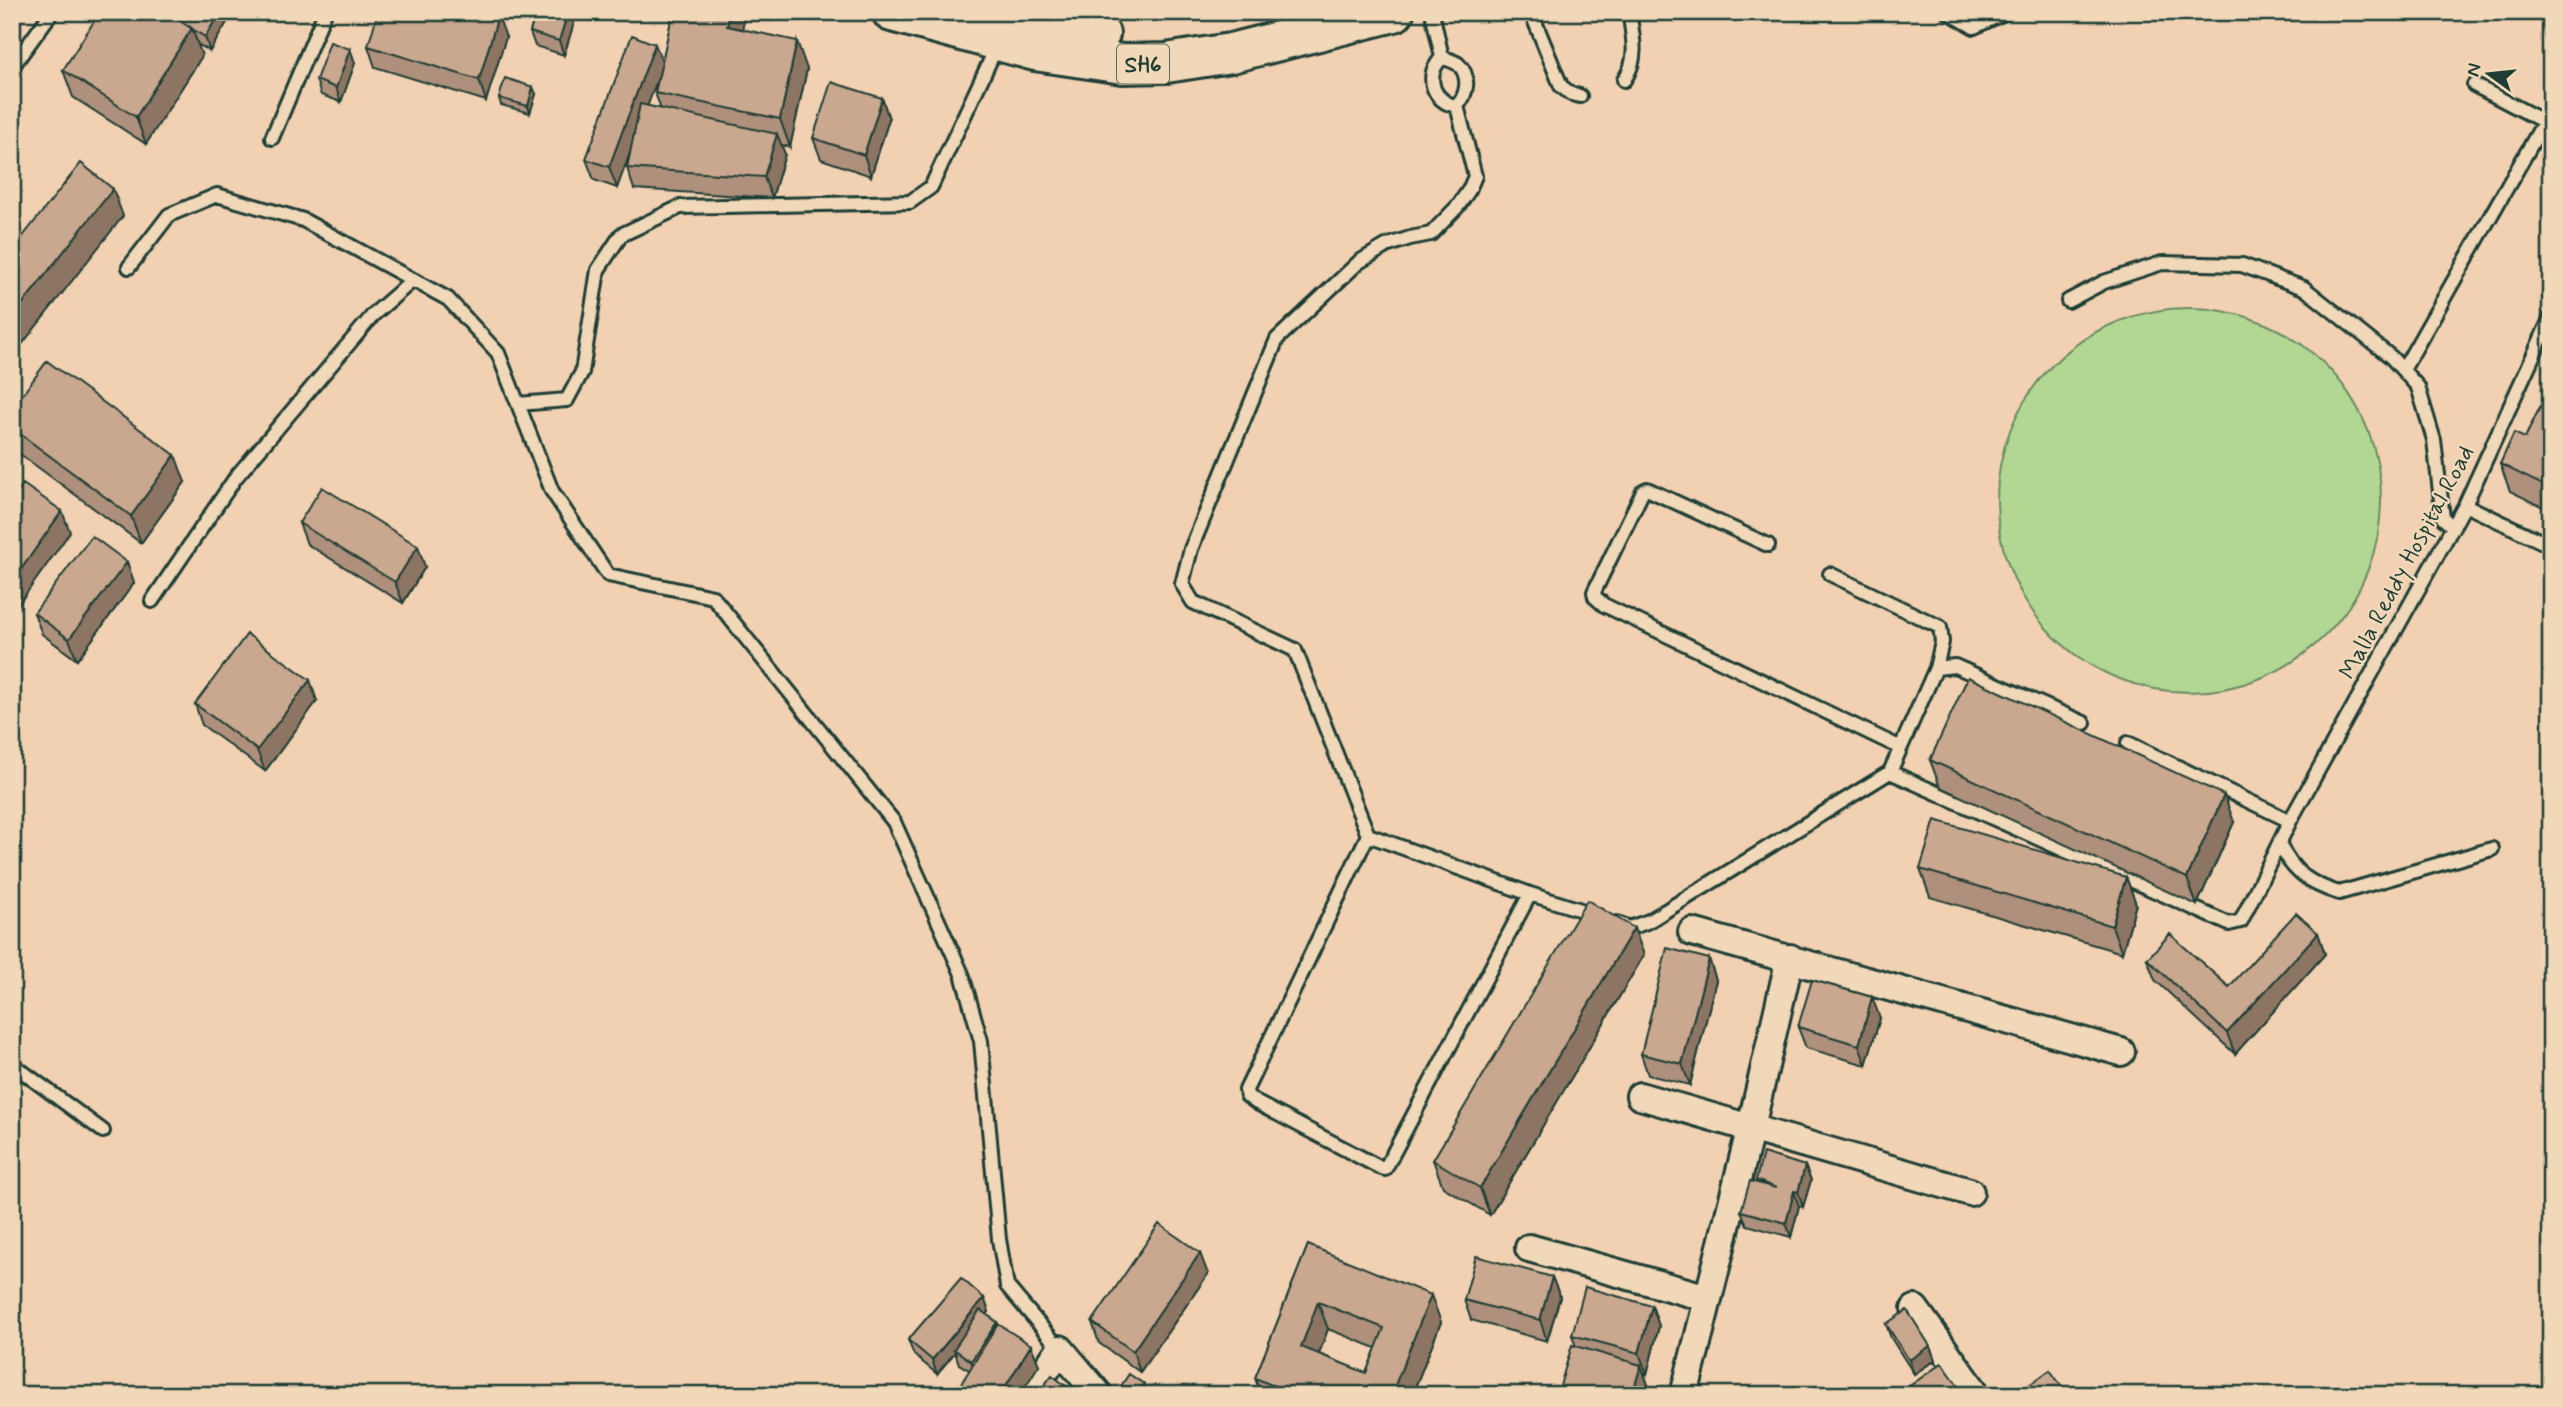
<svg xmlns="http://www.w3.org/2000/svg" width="2563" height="1407" font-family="Mynerve,sans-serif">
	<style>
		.green { fill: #b2d792; stroke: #688a63; stroke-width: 2 }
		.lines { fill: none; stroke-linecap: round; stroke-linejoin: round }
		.service-casing { stroke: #1f3d34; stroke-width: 18 }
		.minor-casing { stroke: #1f3d34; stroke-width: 32 }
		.primary-casing { stroke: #1f3d34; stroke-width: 44 }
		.service { stroke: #f0d8b8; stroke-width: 12 }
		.minor { stroke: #f0d8b8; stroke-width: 26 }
		.primary { stroke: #f0d8b8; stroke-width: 38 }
		.wall { fill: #ae907b; stroke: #1f3d34; stroke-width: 2; fill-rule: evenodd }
		.shaded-wall { fill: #8d7564; stroke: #1f3d34; stroke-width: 2 }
		.building { fill: #caa78f; stroke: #1f3d34; stroke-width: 2; fill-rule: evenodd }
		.labels { text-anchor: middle; stroke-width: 5; stroke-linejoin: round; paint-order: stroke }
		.shield { fill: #f0d8b8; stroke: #5e6c5c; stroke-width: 2 }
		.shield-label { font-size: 23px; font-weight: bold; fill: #1f3d34 }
		.street-label { font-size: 24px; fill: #1f3d34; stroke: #f0d8b8 }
	</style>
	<rect width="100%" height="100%" fill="#f2d1b3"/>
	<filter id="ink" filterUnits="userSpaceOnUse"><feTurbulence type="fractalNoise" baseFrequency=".0143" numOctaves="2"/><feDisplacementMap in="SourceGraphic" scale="14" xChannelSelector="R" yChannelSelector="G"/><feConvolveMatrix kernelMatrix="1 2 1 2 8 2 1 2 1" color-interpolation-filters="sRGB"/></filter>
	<g filter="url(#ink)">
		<path class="green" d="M1997 500a192 192 0 1 1 384 0a192 192 0 1 1-384 0Z"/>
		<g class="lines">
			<g class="service-casing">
				<path id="service" d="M1432,12L1442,57C1439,61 1434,67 1433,72C1429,90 1441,104 1457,106
					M1531,12L1561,86L1571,94L1580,96
					M1948,12L1974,27L2006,12
					M1442,57C1446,59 1454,61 1458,64C1471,76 1467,95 1457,106
					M12,67L52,12
					M1624,80C1639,59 1633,37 1629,12
					M1457,106L1475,176L1469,190L1458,206L1431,234L1410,238L1386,246L1359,262L1277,339L1191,549L1182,584L1193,602L1295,650L1368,835L1530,894
					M272,138L325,12
					M129,267L169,215L217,195L303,220L448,299L498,353L552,491L608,575L713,597L894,822L962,974L981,1041L999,1239L1007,1286L1060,1349
					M2068,301L2104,282L2162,263L2242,265L2304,288L2391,357L2418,387L2434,440L2443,518L2453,527
					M2403,370L2543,124L2541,120L2474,85
					M518,404L567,400L582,372L598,270L621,235L680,207L910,202L931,187L997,46
					M2465,505L2551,546
					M1768,545L1647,489L1643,491L1594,592L1595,597L1604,605L1899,747
					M1830,574L1940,627L1942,642L1936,668
					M152,601L236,477L374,314L413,280
					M1890,772L2229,924L2241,921L2290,821L2128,743
					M2290,821L2465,505L2551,317
					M1368,835L1246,1090L1247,1096L1257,1103L1379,1167L1385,1169L1530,894L1597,915
					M2280,845C2293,873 2310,884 2339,893L2492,849
					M1617,923L1630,928L1649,921L1890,772L1936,668L1955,666L2084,723
					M12,1064L103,1131"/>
			</g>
			<g class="minor-casing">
				<path id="minor" d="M1692,932L2121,1052
					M1640,1096L1970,1192
					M1529,1248L1708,1298
					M1915,1309L1977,1395
					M1029,1395L1060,1349L1099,1395
					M1684,1395L1751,1127L1790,958"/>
			</g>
			<g class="primary-casing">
				<path id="primary" d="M892,12L1035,51L1123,64L1166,63L1231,53L1394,12
					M1000,12L1055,27L1100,34"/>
			</g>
			<use href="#service" class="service"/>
			<use href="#minor" class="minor"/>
			<use href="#primary" class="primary"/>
		</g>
		<path class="wall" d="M233,12L210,51L197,44L202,56L146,144L73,97L63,70L172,16Z
			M536,12H577L564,55L535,46L530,32Z
			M673,12H741L744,21L742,30L807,69L790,147L781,145L785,154L772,198L634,189L627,168L630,152L617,188L594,180L586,159L662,63ZM660,71L655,93L661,109L647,106Z
			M506,37L486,101L375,67L368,46Z
			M350,49L355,63L341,102L321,95L316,80Z
			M536,94L530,113L501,105L499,98Z
			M882,98L889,119L871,176L821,159L813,138Z
			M2551,385V511L2510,491L2500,464L2525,438Z
			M12,409L185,482L141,543L13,449L12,446Z
			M299,523L425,567L403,603L307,544Z
			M127,562L134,583L77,660L42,634L34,613Z
			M317,701L265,771L202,725L195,704Z
			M1930,760L2234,822L2197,905L1940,787Z
			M1920,869L2126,877L2136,904L2122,953L1930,897Z
			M2318,933L2325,954L2235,1054L2155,980L2147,959L2229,987Z
			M1644,955L1490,1215L1443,1187L1433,1160Z
			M1709,959L1716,980L1690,1085L1648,1075L1641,1054Z
			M1880,1018L1866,1065L1806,1048L1798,1027Z
			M1805,1166L1811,1180L1803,1207L1799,1206L1791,1237L1747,1225L1741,1211L1756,1182V1180Z
			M1308,1245L1441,1322L1412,1395H1261L1255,1378ZM1328,1329L1376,1348L1366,1373L1319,1354Z
			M1208,1274L1140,1372L1099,1343L1092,1322Z
			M1552,1277L1560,1297L1547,1341L1471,1320L1464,1300Z
			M984,1298L989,1312L987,1315L997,1322L998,1324L1039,1365L969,1370L959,1364L955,1352L937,1374L914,1355L908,1340Z
			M1652,1306L1659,1326L1647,1374L1644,1373L1648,1385L1646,1395H1561L1559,1389L1576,1347L1572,1335Z
			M1886,1324L1930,1346L1935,1360L1914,1374L1891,1338Z"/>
		<path class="shaded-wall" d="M12,12H19L12,21Z
			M220,12H233L210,51L205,37Z
			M568,12L577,13L564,55L559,41Z
			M730,12H741L744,21L737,54L727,26Z
			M498,16L506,37L486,101L479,80Z
			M192,28L202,56L146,144L136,117Z
			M797,41L807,69L790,147L780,119Z
			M655,44L663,64L617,188L609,167Z
			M350,49L355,63L341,102L336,88Z
			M533,87L536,94L530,113L528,106Z
			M882,98L889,119L871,176L864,155Z
			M777,134L785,154L772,198L764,177Z
			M113,189L123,216L12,357V317Z
			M175,455L185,482L141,543L131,516Z
			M62,511L70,532L13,612L12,609V582Z
			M418,546L425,567L403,603L395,582Z
			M127,562L134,583L77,660L69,639Z
			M310,680L317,701L265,771L257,750Z
			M2224,795L2234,822L2197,905L2187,878Z
			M2126,877L2136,904L2122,953L2112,926Z
			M1634,928L1644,955L1490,1215L1480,1188Z
			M2318,933L2325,954L2235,1054L2227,1033Z
			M1709,959L1716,980L1690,1085L1682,1064Z
			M1872,997L1880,1018L1866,1065L1859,1045Z
			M1805,1166L1811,1180L1803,1207L1798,1192Z
			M1794,1191L1799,1206L1791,1237L1786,1223Z
			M1200,1253L1208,1274L1140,1372L1133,1351Z
			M1552,1277L1560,1297L1547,1341L1540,1320Z
			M1431,1295L1441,1322L1412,1395H1391Z
			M984,1298L989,1312L956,1351L954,1349L955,1352L937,1374L932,1360Z
			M1318,1302L1328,1329L1311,1374L1301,1347Z
			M1652,1306L1659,1326L1647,1374L1639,1353Z
			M997,1322L1002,1336L976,1375L971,1361Z
			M1031,1345L1039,1365L1020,1395H1000Z
			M1930,1346L1935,1360L1914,1374L1909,1360Z
			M1641,1365L1648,1385L1646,1395H1632Z
			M1144,1384L1146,1391L1144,1395H1137Z"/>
		<path class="building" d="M100,12H167L192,28L136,117L63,70Z
			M174,12H220L205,37L172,16Z
			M378,12H485L498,16L479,80L368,46Z
			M536,12H568L559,41L530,32Z
			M673,12H730L727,26L797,41L780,119L655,93Z
			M632,35L655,44L609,167L586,159Z
			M330,42L350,49L336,88L316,80Z
			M505,78L533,87L528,106L499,98Z
			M831,82L882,98L864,155L813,138Z
			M640,104L777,134L764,177L627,168Z
			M81,163L113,189L12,317V250Z
			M47,361L175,455L131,516L12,428V409Z
			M2551,385V489L2500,464L2514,433L2525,438Z
			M23,484L62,511L12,582V500Z
			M322,487L418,546L395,582L299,523Z
			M92,536L127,562L69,639L34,613Z
			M247,634L310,680L257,750L195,704Z
			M1968,677L2224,795L2187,878L1930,760Z
			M1935,820L2126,877L2112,926L1920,869Z
			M1587,900L1634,928L1480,1188L1433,1160Z
			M2296,913L2318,933L2227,1033L2147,959L2170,934L2229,987Z
			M1667,948L1709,959L1682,1064L1641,1054Z
			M1812,980L1872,997L1859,1045L1798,1027Z
			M1763,1153L1805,1166L1798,1192L1794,1191L1786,1223L1741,1211L1750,1181L1776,1188L1756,1180Z
			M1159,1224L1200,1253L1133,1351L1092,1322Z
			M1308,1245L1431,1295L1391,1395H1296L1255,1378ZM1318,1302L1384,1328L1366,1373L1301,1347Z
			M1476,1256L1552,1277L1540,1320L1464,1300Z
			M961,1278L984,1298L932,1360L908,1340Z
			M1585,1287L1652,1306L1639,1353L1572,1335Z
			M980,1310L997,1322L971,1361L954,1349Z
			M1907,1310L1930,1346L1909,1360L1886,1324Z
			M998,1324L1031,1345L1000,1395H954Z
			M1572,1345L1641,1365L1632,1395H1580L1559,1389Z
			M1942,1363L1965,1395H1897Z
			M2050,1370L2065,1391L2060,1395H2030L2025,1388Z
			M1129,1374L1144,1384L1137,1395H1115Z
			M1052,1375L1077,1395H1037Z
			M1147,1390L1159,1395H1145Z"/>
	</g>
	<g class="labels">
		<rect class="shield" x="1117" y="44.5" width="52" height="39" rx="5"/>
		<g class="shield-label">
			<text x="1143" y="72">SH6</text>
		</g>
		<g class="street-label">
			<text transform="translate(2406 562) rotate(-62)" y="8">Malla Reddy Hospital Road</text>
		</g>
	</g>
	<rect width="2563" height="1407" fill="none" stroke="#f0d8b8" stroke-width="42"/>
	<rect x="21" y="21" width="2521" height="1365" fill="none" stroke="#1f3d34" stroke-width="2.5" filter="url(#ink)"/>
	<g transform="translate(2489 74) rotate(285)" stroke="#f0d8b8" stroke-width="5" paint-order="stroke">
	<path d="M0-5L12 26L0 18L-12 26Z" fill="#1f3d34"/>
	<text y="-10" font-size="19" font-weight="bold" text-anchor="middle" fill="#1f3d34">N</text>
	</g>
</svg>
